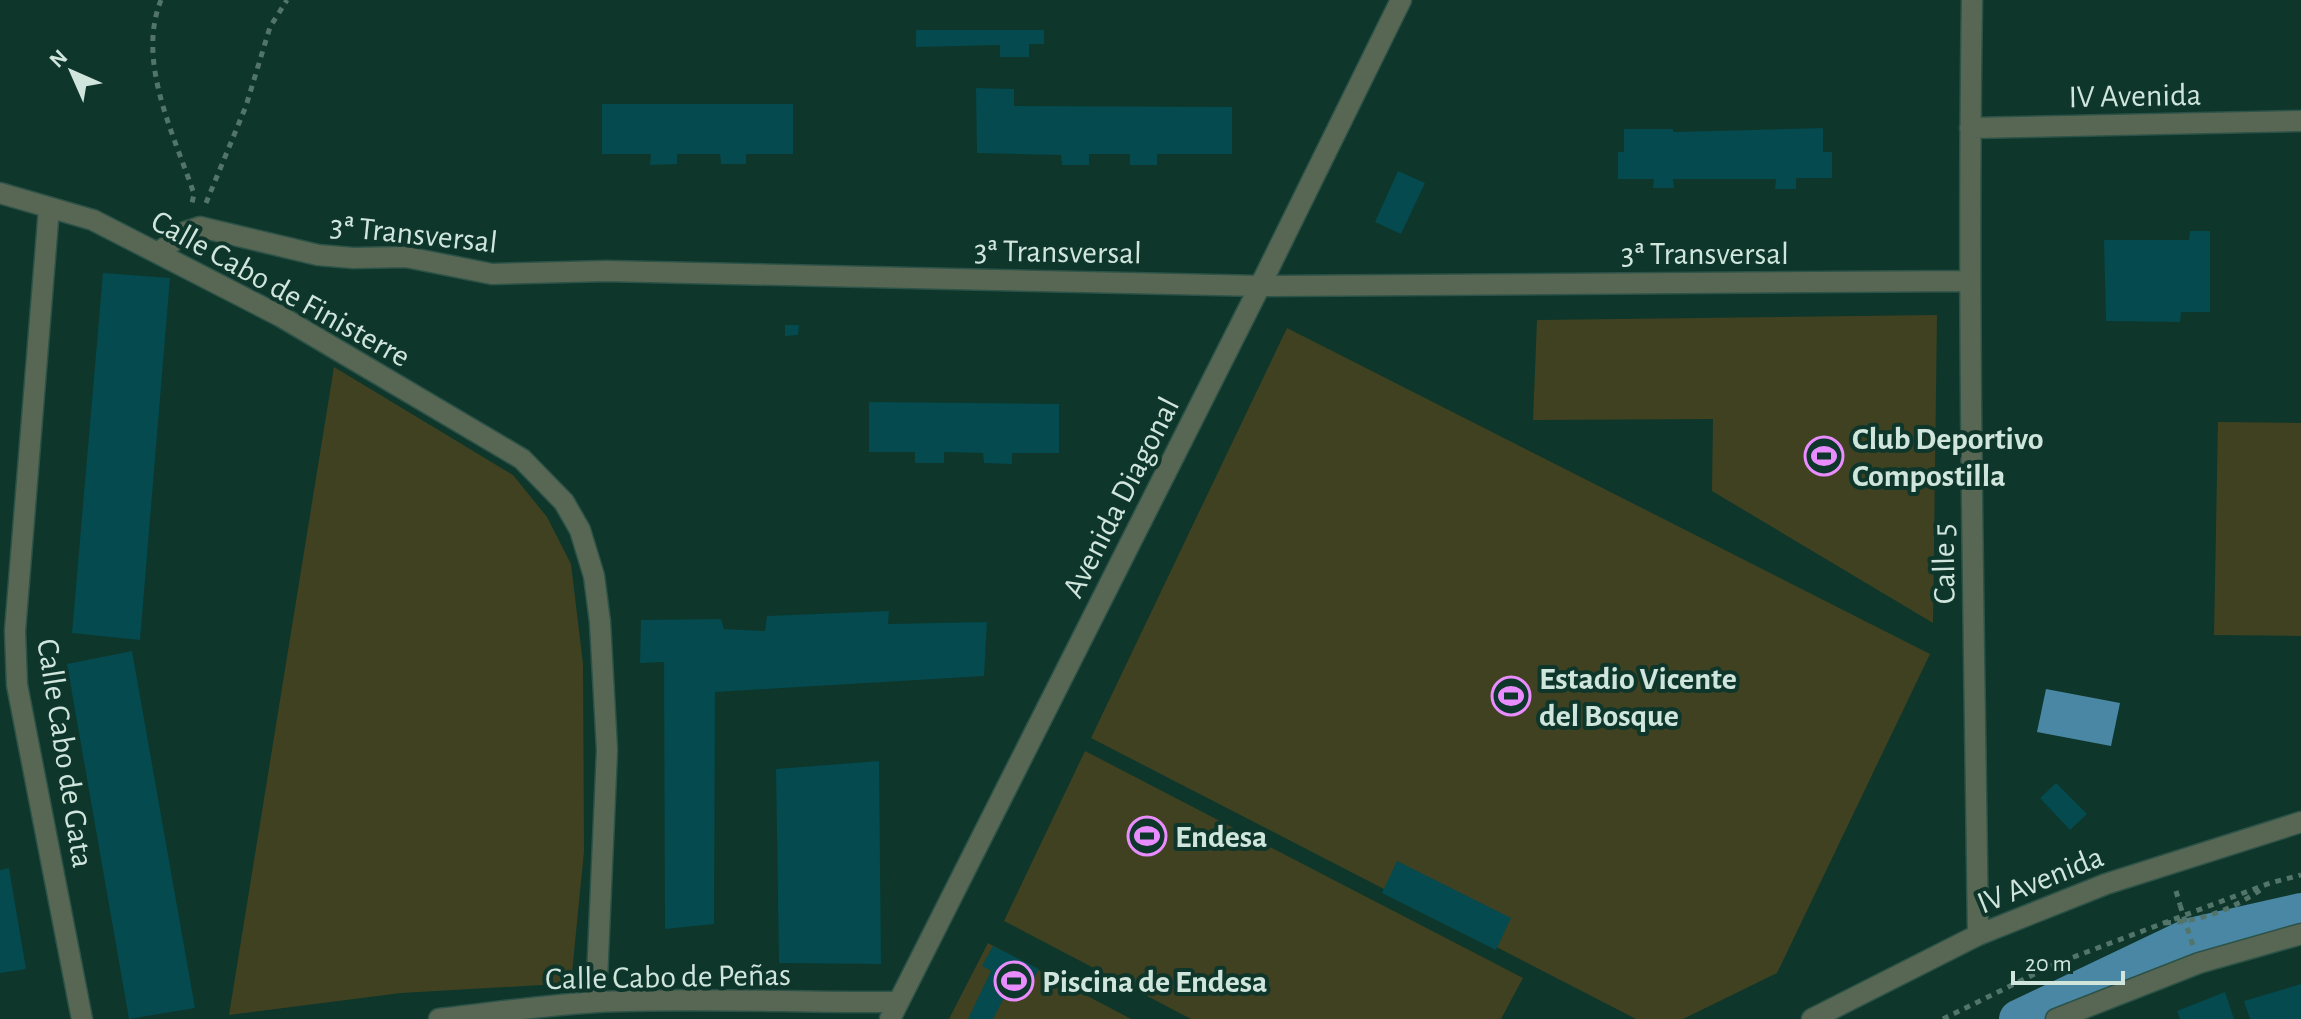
<svg xmlns="http://www.w3.org/2000/svg" width="2301" height="1019" font-family="'Alegreya Sans',sans-serif">
	<style>
		.green { fill: #404121 }
		.water { fill: #4a87a4 }
		.lines { fill: none; stroke-linecap: round; stroke-linejoin: round }
		.canal { stroke: #4a87a4; stroke-width: 38 }
		.building { fill: #044a4e }
		.minor-casing { stroke: #2d5247; stroke-width: 23 }
		.tertiary-casing { stroke: #2d5247; stroke-width: 23 }
		.path { stroke: #527469; stroke-width: 5; stroke-dasharray: 6 6; stroke-linecap: butt }
		.minor { stroke: #576754; stroke-width: 20 }
		.tertiary { stroke: #576754; stroke-width: 20 }
		.path-bridge { stroke: #527469; stroke-width: 5; stroke-dasharray: 6 6; stroke-linecap: butt }
		.labels { text-anchor: middle; stroke-width: 8; stroke-linejoin: round; paint-order: stroke }
		.street-label { font-size: 32px; fill: #d0e5dc; stroke: #0e362b }
		.poi-label { font-size: 32px; font-weight: bold; fill: #d0e5dc; stroke: #0e362b; text-anchor: start }
	</style>
	<rect width="100%" height="100%" fill="#0e362b"/>
	<path class="green" d="M1937,315L1933,623L1712,491L1713,419L1533,420L1537,320Z
		M1287,328L1930,654L1777,973L1683,1019H1636L1091,738Z
		M334,367L513,475L547,517L571,564L583,664L584,851L572,973L559,984L401,993L229,1015Z
		M2218,422L2301,423V636L2214,635Z
		M1085,751L1523,978L1501,1019H1191L1004,921Z
		M988,943L1131,1019H949Z"/>
	<path class="water" d="M2046,689L2120,703L2111,746L2037,732Z"/>
	<g class="lines">
		<path class="canal" d="M2018,1019L2190,937L2301,912"/>
	</g>
	<path class="building" d="M916,30H1044V44H1029V57H1000V45L916,47Z
		M976,88L1014,89V106L1232,107V154H1157V165H1130V154H1089V165H1062L1061,155L977,153Z
		M602,104H793V154H746V164H721L720,154H677V164L650,165L651,154H602Z
		M1823,128V152H1832V178H1796V189H1775L1776,179H1673L1674,188H1653L1654,179H1618V152H1624V129H1673V132Z
		M1398,171L1425,183L1401,234L1375,222Z
		M2190,231H2210V312H2181L2180,322L2106,321L2104,240H2189Z
		M103,273L170,278L140,640L72,633Z
		M785,325H799L798,335L785,336Z
		M869,402L1059,404V453H1012V464L984,463L983,453L944,452V463H915V452H869Z
		M889,611L888,624L987,622L984,676L715,692L714,924L665,929L664,662L640,663L641,620L721,619L724,629L765,631L767,616Z
		M132,651L195,1008L129,1019L67,664Z
		M879,761L881,964L779,963L776,769Z
		M2056,783L2087,814L2070,830L2040,798Z
		M1397,861L1511,918L1496,950L1382,893Z
		M9,868L26,969L0,973V870Z
		M993,946L1039,969L1029,987L1013,980L993,1019H968L991,971L982,966Z
		M2301,984V1019H2250L2244,1001Z
		M2225,992L2234,1019H2180L2177,1011Z"/>
	<g class="lines">
		<g class="minor-casing">
			<path id="minor" d="M1972,0C1967,312 1974,624 1978,935
				M1970,128L2301,121
				M0,193L93,220L280,316L522,459L564,502L580,530L594,576L600,622L607,750L596,1002
				M49,208L15,631L17,685L82,1019
				M158,253L185,232L200,227L318,255L353,258L406,257L492,274L606,271L1260,286L1970,281
				M439,1019C492,1013 545,1005 598,1002C698,997 798,1003 898,1002
				M890,1019L1260,286L1401,0"/>
		</g>
		<g class="tertiary-casing">
			<path id="tertiary" d="M1812,1019L1978,935L2106,884L2301,822
				M2056,1019L2199,963L2301,934"/>
		</g>
		<path class="path" d="M161,0C136,62 174,134 194,194L192,203
			M206,203L246,106L270,27L287,0
			M2176,891L2180,905
			M2165,923C2202,921 2232,910 2263,888
			M1943,1019L2055,964L2270,883L2301,875"/>
		<use href="#minor" class="minor"/>
		<use href="#tertiary" class="tertiary"/>
		<path class="path-bridge" d="M2180,905L2193,946"/>
	</g>
	<defs>
		<g id="stadium-ring" transform="scale(2)"><circle r="9.5" fill="#0e362b" stroke="#e98dfe" stroke-width="1.5"/><path d="M0-5a6.5 5 0 1 0 0 10a6.5 5 0 1 0 0-10ZM-3.5-1.8h7v3.6h-7Z" fill="#e98dfe"/></g>
	</defs>
	<g fill-rule="evenodd">
		<use href="#stadium-ring" x="1824" y="456"/>
		<use href="#stadium-ring" x="1511" y="696"/>
		<use href="#stadium-ring" x="1147" y="836"/>
		<use href="#stadium-ring" x="1014" y="981"/>
	</g>
	<g class="labels">
		<g class="street-label">
			<text transform="translate(2135 95) rotate(-1)" y="11">IV Avenida</text>
			<text transform="translate(414 233) rotate(6)" y="11">3ª Transversal</text>
			<text transform="translate(1058 251) rotate(1)" y="11">3ª Transversal</text>
			<text x="1705" y="264">3ª Transversal</text>
			<text transform="translate(281 288) rotate(29)" y="11">Calle Cabo de Finisterre</text>
			<text transform="translate(1120 497) rotate(-63)" y="11">Avenida Diagonal</text>
			<text transform="translate(1943 564) rotate(-91)" y="11">Calle 5</text>
			<text transform="translate(66 753) rotate(81)" y="11">Calle Cabo de Gata</text>
			<text transform="translate(2040 879) rotate(-22)" y="11">IV Avenida</text>
			<text transform="translate(668 976) rotate(-1)" y="11">Calle Cabo de Peñas</text>
		</g>
		<g class="poi-label">
			<text x="1852" y="449">Club Deportivo<tspan x="1852" dy="37">Compostilla</tspan></text>
			<text x="1539" y="689">Estadio Vicente<tspan x="1539" dy="37">del Bosque</tspan></text>
			<text x="1175" y="847">Endesa</text>
			<text x="1042" y="992">Piscina de Endesa</text>
		</g>
	</g>
	<g transform="translate(72 72) rotate(315)" stroke="#0e362b" stroke-width="6" paint-order="stroke">
	<path d="M0-6L14 30L0 20L-14 30Z" fill="#d0e5dc"/>
	<text y="-12" font-size="22" font-weight="bold" text-anchor="middle" fill="#d0e5dc">N</text>
	</g>
	<path d="M2013 971v12h110v-12" fill="none" stroke="#d0e5dc" stroke-width="4"/>
	<text x="2025" y="971" font-size="24" fill="#d0e5dc" stroke="#0e362b" stroke-width="6" paint-order="stroke">20 m</text>
</svg>
